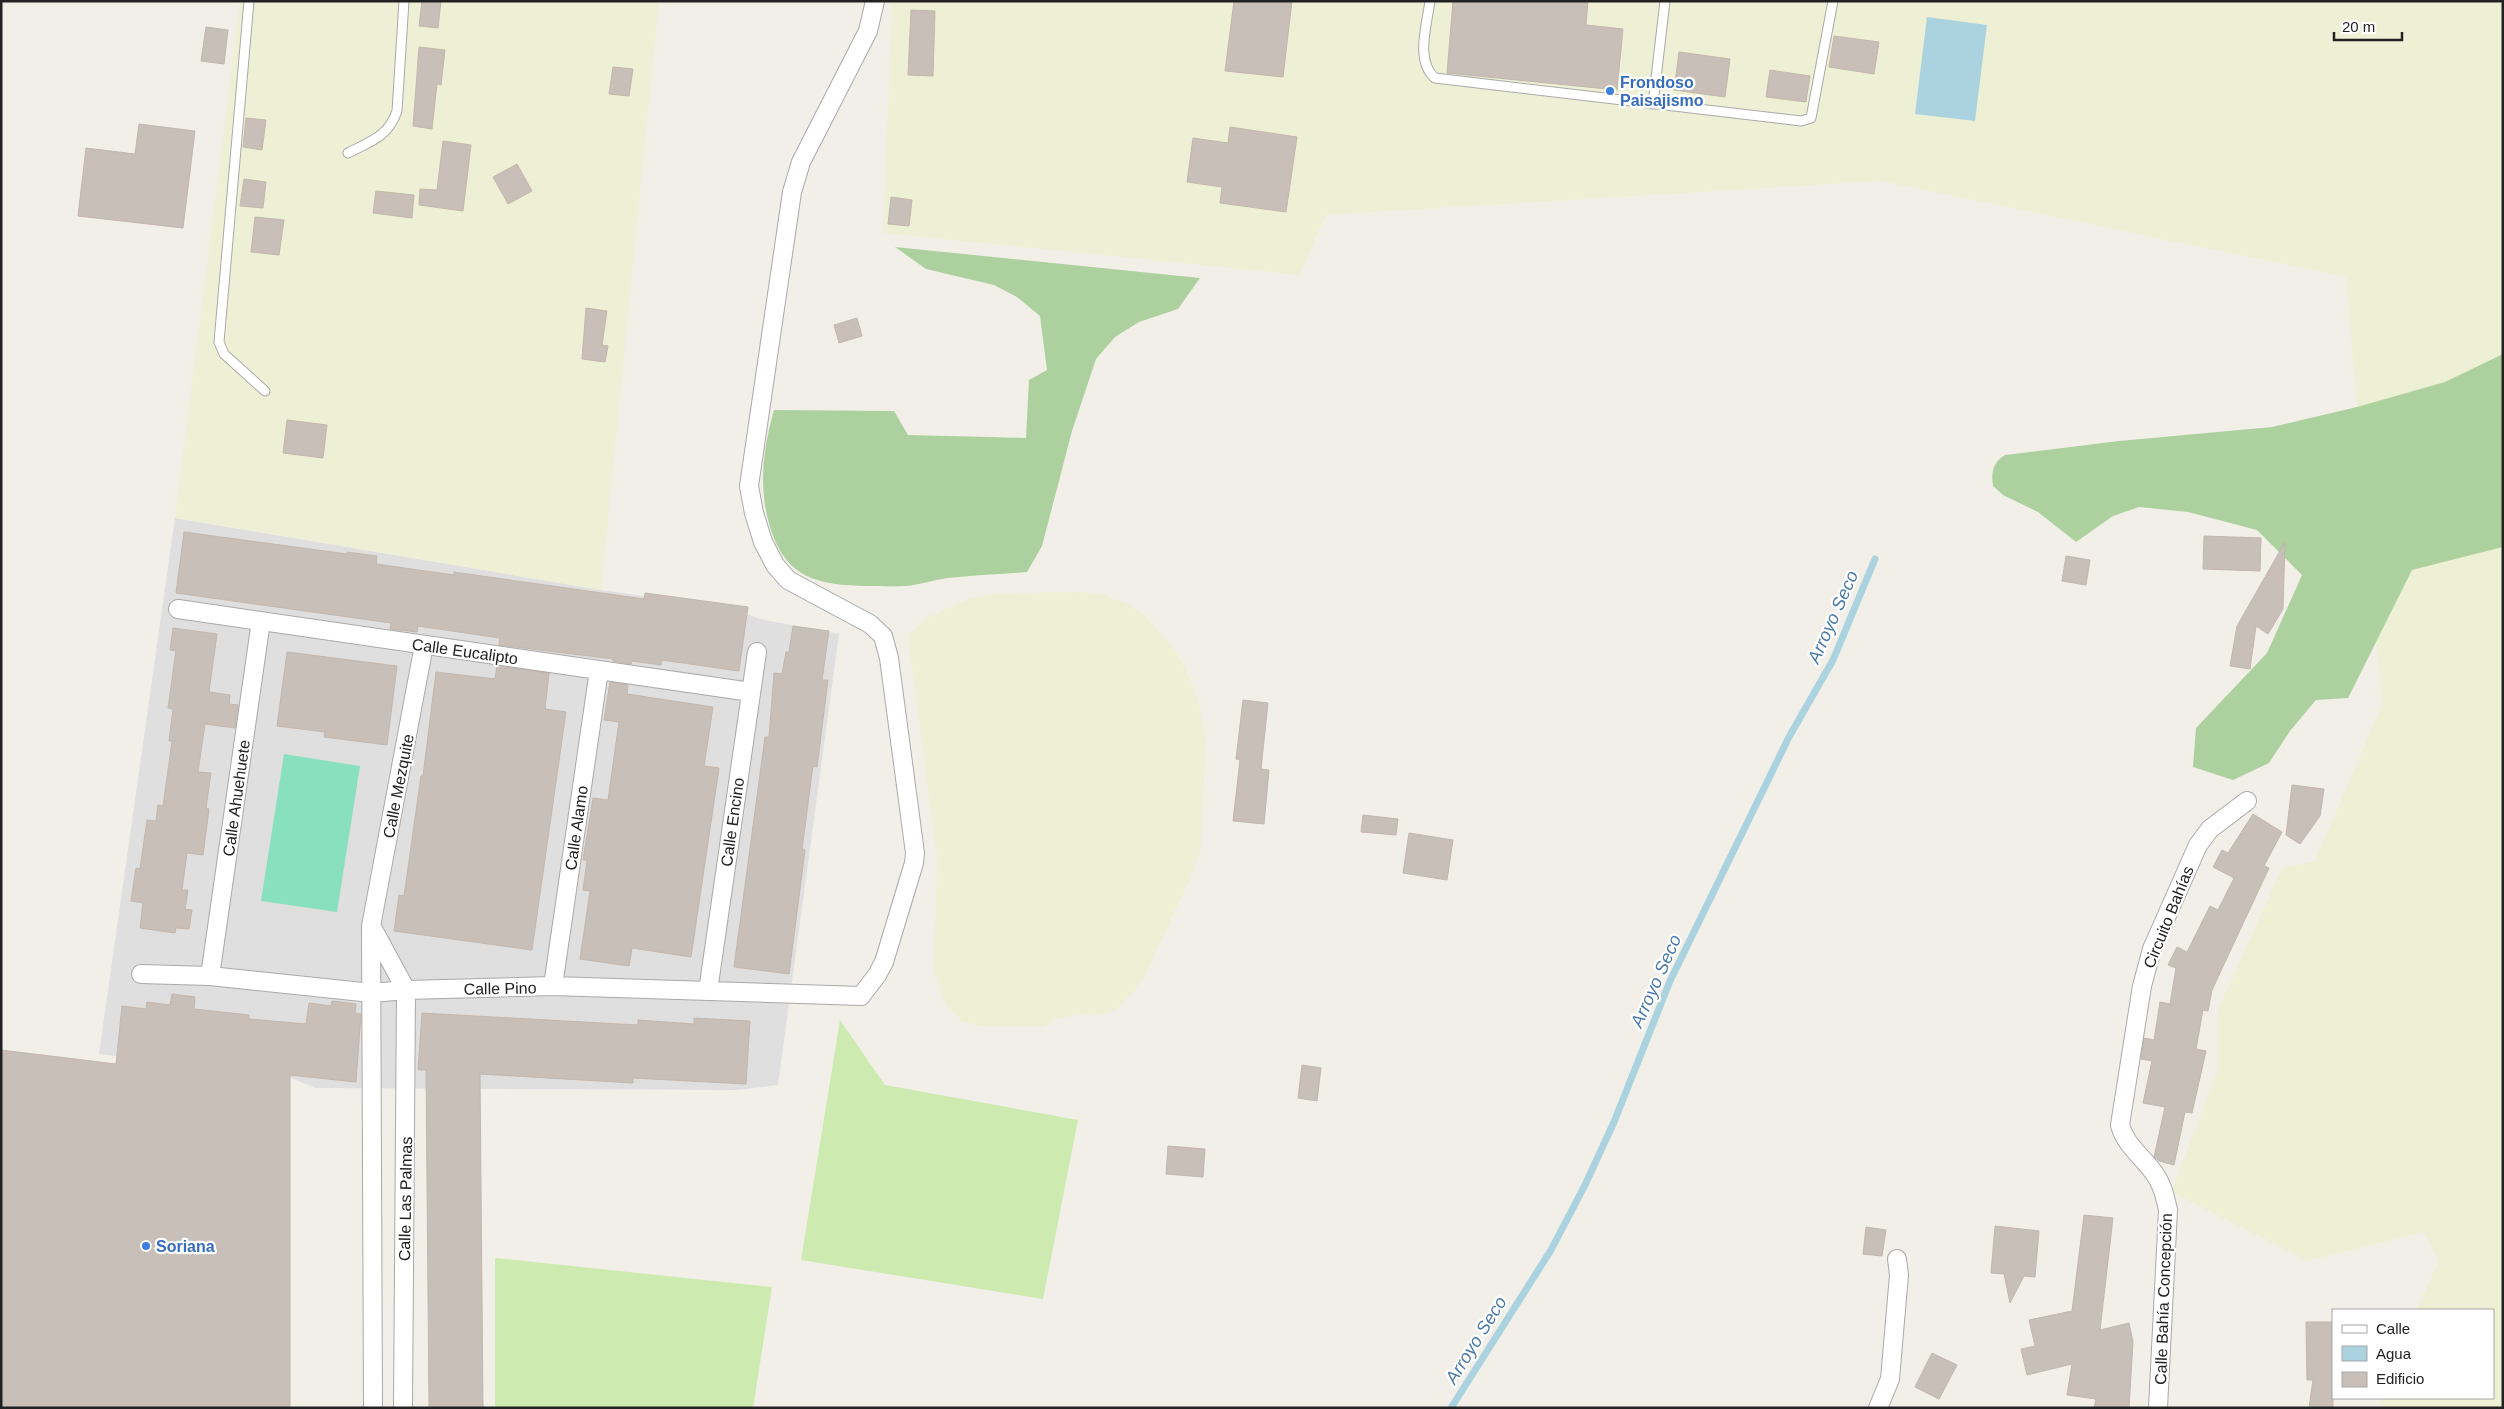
<svg xmlns="http://www.w3.org/2000/svg" width="2504" height="1409" font-family="Helvetica,sans-serif">
	<style>
		.residential { fill: #e0dfdf }
		.farmland { fill: #eef0d5 }
		.grass { fill: #cdebb0 }
		.forest { fill: #add19e }
		.pitch { fill: #88e0be }
		.water { fill: #aad3df }
		.lines { fill: none; stroke-linecap: round; stroke-linejoin: round }
		.stream { stroke: #aad3df; stroke-width: 7 }
		.building { fill: #c7bfb8; stroke: #c4b6ab }
		.service-casing { stroke: #a9a9a9; stroke-width: 11 }
		.minor-casing { stroke: #a9a9a9; stroke-width: 20 }
		.service { stroke: #fff; stroke-width: 9 }
		.minor { stroke: #fff; stroke-width: 18 }
		.shop-dot { fill: #3f7fe0; stroke: #fff; stroke-width: 2 }
		.labels { text-anchor: middle; stroke-width: 4.5; stroke-linejoin: round; paint-order: stroke }
		.shop-label { font-size: 16px; font-weight: bold; fill: #366cbe; stroke: #fff; text-anchor: start }
		.street-label { font-size: 16px; fill: #222; stroke: #fff }
		.water-label { font-size: 18px; font-style: italic; fill: #4a7aab; stroke: #fff }
	</style>
	<rect width="100%" height="100%" fill="#f2efe9"/>
	<path class="residential" d="M175,518L601,590L732,609L760,619L839,634L778,1085L738,1090L316,1088L288,1077L99,1054Z"/>
	<path class="farmland" d="M240,1H659L601,590L175,518Z
		M892,1H2503V1408H2384L2377,1398H2493V1310H2416L2439,1262L2424,1232L2308,1261L2171,1192L2217,1072L2218,1010L2282,868L2315,861L2382,705L2346,277L1881,181L1326,215L1300,275L883,233Z
		M1079,592L1102,594L1126,603L1144,615L1174,648L1188,674L1198,701L1206,738L1201,848L1190,879L1145,975L1135,990L1114,1011L1097,1016L1079,1015L1055,1019L1044,1027L981,1026L963,1022L946,1005L934,970L937,858L908,635L930,616L972,598L998,593Z"/>
	<path class="grass" d="M840,1020L885,1085L1078,1120L1043,1299L801,1260Z
		M495,1258L772,1287L753,1408H495Z"/>
	<path class="forest" d="M895,247L1200,278L1178,309L1139,322L1115,337L1096,359L1072,431L1042,546L1027,572C1000,574 973,575 947,578C933,580 919,585 906,586C893,587 880,586 868,586C818,585 786,579 770,527C758,487 763,449 774,410L894,411L908,435L1026,438L1029,380L1047,370L1040,316L1017,297L994,285L926,269Z
		M2503,354V547L2412,570L2348,698L2316,700L2290,731L2269,763L2233,780L2193,767L2196,728L2267,653L2302,575L2257,530L2188,512L2139,507L2113,516L2076,542L2038,512L2003,495L1993,486C1991,472 1993,462 2005,455L2119,441L2272,427L2357,407L2445,382Z"/>
	<path class="pitch" d="M284,754L360,766L337,912L261,901Z"/>
	<path class="water" d="M1927,17L1987,25L1975,121L1915,114Z"/>
	<g class="lines">
		<path class="stream" d="M1451,1408L1551,1250L1585,1185L1614,1122L1670,981L1789,737L1833,660L1875,559"/>
	</g>
	<path class="building" d="M422,1H441L438,28L419,26Z
		M1234,1H1292L1283,77L1225,71Z
		M1453,1H1588L1586,25L1623,29L1617,90L1447,73Z
		M911,10L935,11L933,76L908,75Z
		M206,27L228,30L224,64L201,61Z
		M1834,36L1879,42L1874,74L1829,67Z
		M419,47L445,50L441,85L437,84L432,129L413,126Z
		M1679,52L1730,59L1725,97L1674,90Z
		M613,67L633,69L629,96L609,94Z
		M1770,70L1810,76L1806,102L1766,97Z
		M246,118L266,120L262,150L243,147Z
		M139,124L195,131L183,228L78,216L86,148L135,154Z
		M1230,127L1297,137L1286,212L1220,203L1222,187L1187,182L1193,138L1228,143Z
		M443,141L471,145L463,211L419,205L420,189L437,190Z
		M517,164L532,191L508,204L493,177Z
		M244,179L266,182L263,208L240,206Z
		M376,191L414,195L412,218L373,213Z
		M891,197L912,200L909,226L888,224Z
		M255,217L284,220L279,255L251,252Z
		M586,308L607,311L602,345L608,346L605,362L582,359Z
		M857,318L862,336L839,343L834,325Z
		M287,420L327,425L323,458L283,453Z
		M184,532L347,554V552L377,556L376,564L454,575V572L644,599L645,593L748,607L739,671L662,660L661,665L632,661L631,664L613,661V659L499,645L500,638L418,626L417,632L390,629L391,623L176,593Z
		M2204,536L2261,538L2260,571L2203,569Z
		M2285,542L2283,609L2268,634L2256,626L2250,669L2230,666L2237,626Z
		M2066,556L2090,560L2086,585L2062,581Z
		M793,626L829,631L822,680H828L817,767L813,766L802,849L805,850L789,974L734,967L765,737H769L774,673L782,674L786,652H789Z
		M173,628L217,634L209,692L230,695L229,704L238,705L235,728L205,724L198,772L211,773L206,808L209,809L203,855L187,853L182,890H188L185,909L192,910L189,929L176,928L175,933L140,928L143,903L131,901L136,868L140,869L147,820L156,821L158,805L163,806L172,741H169L173,709L168,708L176,651L170,650Z
		M287,652L397,666L387,745L324,737L325,732L277,726Z
		M497,666L549,673L545,709L566,712L532,950L394,931L399,895L404,896L421,776H423L436,672L495,679Z
		M610,682L628,685L627,694L713,707L704,766L719,768L691,957L632,948L629,966L580,959L590,891L583,890L587,860H583L593,798L608,800L619,722L604,720Z
		M1243,700L1268,703L1261,769L1269,770L1264,824L1233,821L1240,760L1236,759Z
		M2292,785L2324,789L2320,816L2300,844L2286,835Z
		M2253,814L2282,832L2264,866L2269,868L2212,990L2208,1011L2203,1010L2196,1049L2206,1051L2192,1113L2185,1112L2174,1165L2159,1161L2154,1157L2165,1107L2143,1103L2152,1061L2141,1059L2144,1038L2154,1040L2160,1002L2170,1004L2176,968L2168,965L2177,947L2187,952L2210,906L2218,910L2234,878L2213,867L2222,850L2228,853Z
		M1363,815L1398,819L1396,835L1361,832Z
		M1409,833L1453,840L1447,880L1403,873Z
		M172,994L195,997L194,1009L249,1015V1019L306,1024L309,1003L331,1006L332,1001L356,1004L355,1013L361,1014L356,1082L290,1075V1408H1V1050L116,1064L122,1006L146,1009L147,1002L170,1005Z
		M422,1013L638,1025V1020L694,1024V1018L750,1021L746,1084L633,1078V1083L480,1074L483,1408H429L426,1070H418Z
		M1302,1065L1321,1068L1317,1101L1298,1098Z
		M1168,1146L1205,1149L1203,1177L1166,1174Z
		M2084,1215L2113,1218L2100,1330L2129,1323L2133,1342L2129,1408H2094L2096,1399L2067,1395L2072,1364L2027,1375L2021,1349L2035,1346L2029,1320L2072,1311Z
		M1995,1226L2039,1231L2035,1277L2024,1276L2010,1303L2004,1274L1991,1273Z
		M1866,1227L1886,1230L1882,1256L1863,1254Z
		M2306,1322H2333V1408H2309L2313,1380H2307Z
		M1932,1353L1957,1365L1939,1399L1915,1387Z"/>
	<g class="lines">
		<g class="service-casing">
			<path id="service" d="M249,1L219,342L224,354L265,391
				M1430,1C1427,24 1415,61 1435,78L1801,121L1811,118L1833,1
				M1653,104L1665,1
				M348,153C371,141 388,137 397,111L404,1"/>
		</g>
		<g class="minor-casing">
			<path id="minor" d="M178,609L751,692
				M373,929L406,990L403,1408
				M141,974L210,976L372,993L406,990L553,986L861,996L877,975L884,962L914,863L915,853L889,658L883,636L870,624L788,580L775,565L763,542L754,513L749,486L792,192L801,162L868,31L875,1
				M210,976L261,621
				M553,986L599,670
				M708,991L757,652
				M373,1408L371,926L424,645
				M1878,1408L1890,1379L1899,1275L1897,1259
				M2158,1408L2168,1210C2165,1197 2163,1185 2154,1173C2143,1157 2125,1145 2120,1125L2142,986L2152,949L2198,845L2210,829L2247,801"/>
		</g>
		<use href="#service" class="service"/>
		<use href="#minor" class="minor"/>
	</g>
	<g class="shop-dot">
		<circle cx="1610" cy="91" r="5"/>
		<circle cx="146" cy="1246" r="5"/>
	</g>
	<g class="labels">
		<g class="shop-label">
			<text x="1620" y="88">Frondoso<tspan x="1620" dy="18">Paisajismo</tspan></text>
			<text x="156" y="1252">Soriana</text>
		</g>
		<g class="street-label">
			<text transform="translate(465 651) rotate(8)" y="6">Calle Eucalipto</text>
			<text transform="translate(398 786) rotate(-79)" y="6">Calle Mezquite</text>
			<text transform="translate(236 798) rotate(-82)" y="6">Calle Ahuehuete</text>
			<text transform="translate(732 822) rotate(-82)" y="6">Calle Encino</text>
			<text transform="translate(576 828) rotate(-82)" y="6">Calle Alamo</text>
			<text transform="translate(2168 917) rotate(-68)" y="6">Circuito Bahías</text>
			<text transform="translate(500 988) rotate(-1)" y="6">Calle Pino</text>
			<text transform="translate(405 1199) rotate(-89)" y="6">Calle Las Palmas</text>
			<text transform="translate(2163 1299) rotate(-88)" y="6">Calle Bahía Concepción</text>
		</g>
		<g class="water-label">
			<text transform="translate(1833 617) rotate(-66)" y="6">Arroyo Seco</text>
			<text transform="translate(1656 981) rotate(-66)" y="6">Arroyo Seco</text>
			<text transform="translate(1476 1340) rotate(-58)" y="6">Arroyo Seco</text>
		</g>
	</g>
	<rect width="2504" height="1409" fill="none" stroke="#222222" stroke-width="5"/>
	<rect x="2332" y="1309" width="162" height="90" fill="#ffffff" stroke="#a7a7a7"/>
	<rect x="2342" y="1325" width="25" height="8" fill="#ffffff" stroke="#a7a7a7"/>
	<text x="2376" y="1334" font-size="15" fill="#222222">Calle</text>
	<rect x="2342" y="1346" width="25" height="15" fill="#aad3df" stroke="#a7a7a7"/>
	<text x="2376" y="1359" font-size="15" fill="#222222">Agua</text>
	<rect x="2342" y="1372" width="25" height="15" fill="#c7bfb8" stroke="#a7a7a7"/>
	<text x="2376" y="1384" font-size="15" fill="#222222">Edificio</text>
	<path d="M2334 32v8h68v-8" fill="none" stroke="#222222" stroke-width="2.5"/>
	<text x="2342" y="32" font-size="15" fill="#222222" stroke="#ffffff" stroke-width="4" paint-order="stroke">20 m</text>
</svg>
